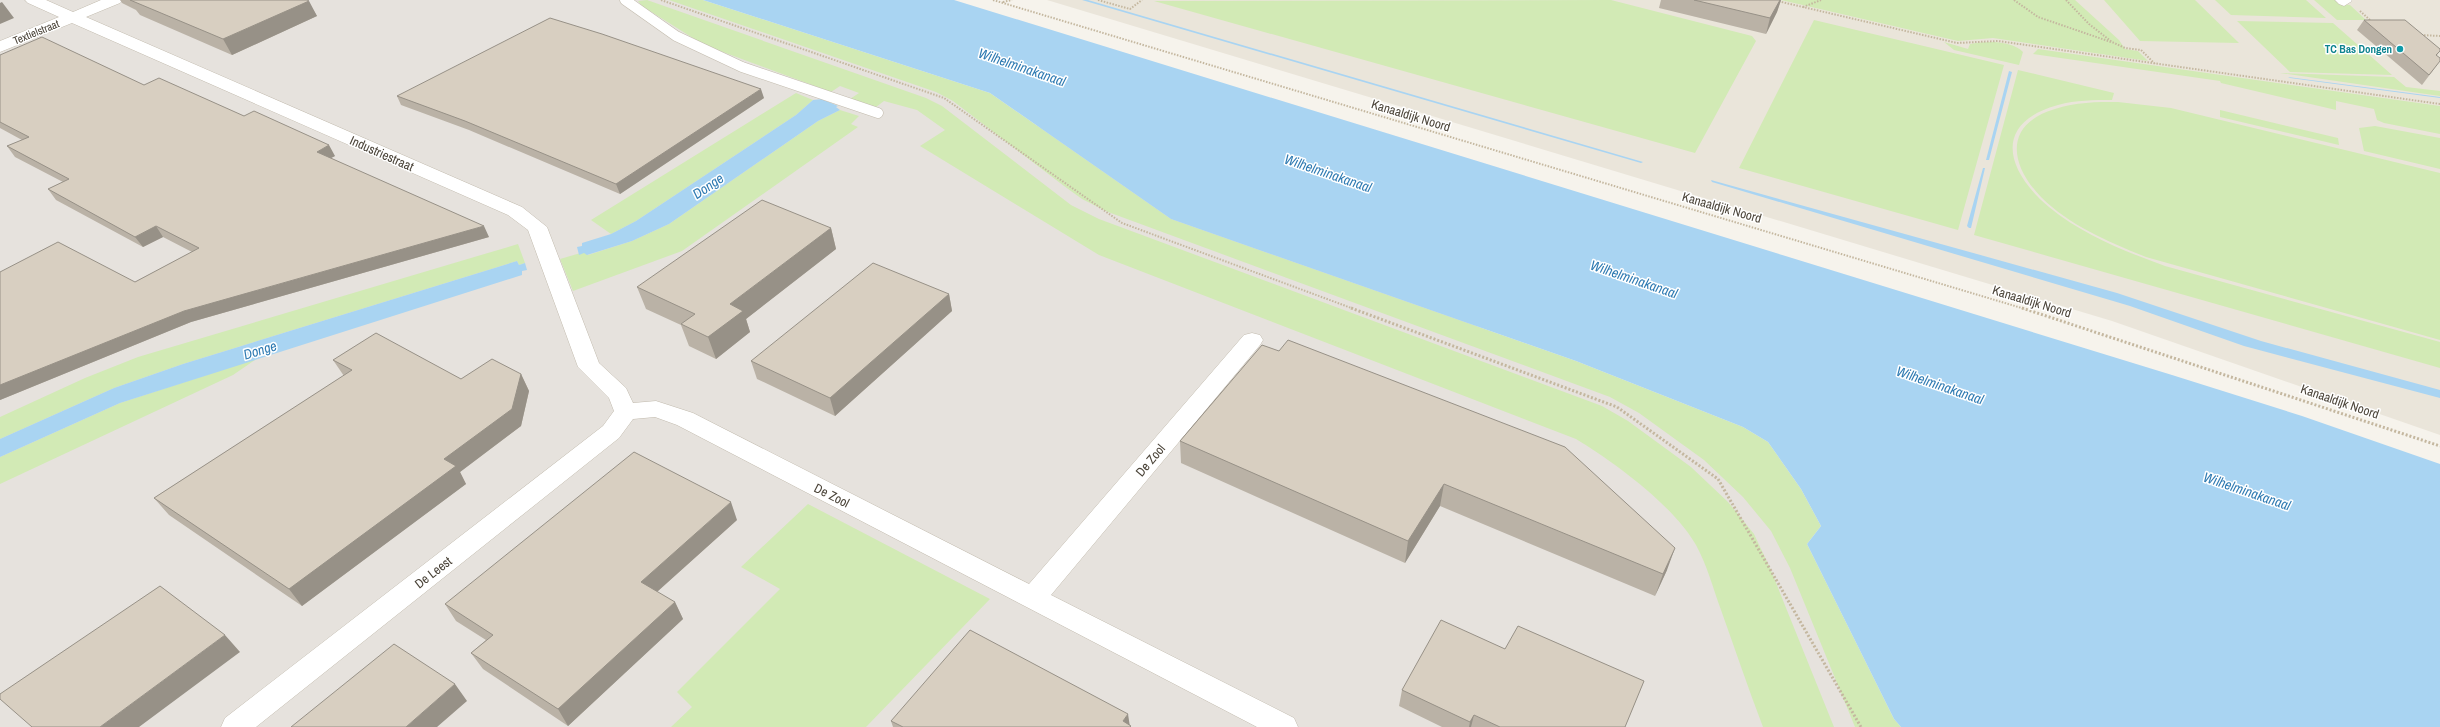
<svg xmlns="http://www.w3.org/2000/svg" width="2440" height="727" font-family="'Archivo Narrow',sans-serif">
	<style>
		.residential { fill: #eae5da }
		.industrial { fill: #e6e2dd }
		.green { fill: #d2eab5 }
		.water { fill: #a9d4f2 }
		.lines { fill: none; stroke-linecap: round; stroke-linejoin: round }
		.lane-casing { stroke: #c2bbae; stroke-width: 11 }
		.street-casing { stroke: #c2bbae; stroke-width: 1 }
		.path-far1 { stroke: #c4b79f; stroke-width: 2; stroke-dasharray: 1.5 1.5; stroke-linecap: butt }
		.path { stroke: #c4b79f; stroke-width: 3; stroke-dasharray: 2 2; stroke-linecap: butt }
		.lane { stroke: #fff; stroke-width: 10 }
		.street { fill: #fff; fill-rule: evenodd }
		.wall { fill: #bab2a6 }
		.shaded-wall { fill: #979187 }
		.building { fill: #d8cfc1; stroke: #979187 }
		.culture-dot { fill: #0f9aa8; stroke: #fff; stroke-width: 1.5 }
		.labels { text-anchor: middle; stroke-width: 3; stroke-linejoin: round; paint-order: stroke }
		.far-street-label { font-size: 11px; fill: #4b4439; stroke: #fff }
		.far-culture-label { font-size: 11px; font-weight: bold; fill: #0d838f; stroke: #fff; text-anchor: end }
		.street-label { font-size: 13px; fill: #4b4439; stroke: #fff }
		.water-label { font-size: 14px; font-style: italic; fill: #2e7ab2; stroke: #fff }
	</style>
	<rect width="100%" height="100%" fill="#f6f3ec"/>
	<path class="residential" d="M1047,0H2440V435L2112,321Z"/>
	<path class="industrial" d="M0,0H688L963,92L1687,422L1807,567L1875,727H0Z"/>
	<path class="green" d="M647,0L926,98L942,106L1071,205L1099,219L1559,390L1602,406L1628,421L1691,467L1728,502L1754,534L1770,568L1834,727H1763C1748,688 1735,649 1721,610C1713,588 1707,565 1696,545C1673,505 1614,462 1576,439L1099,255L920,146L945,130L917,110L884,101L876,107L850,99L859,93L840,86L831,92L704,45L642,6L638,1Z
		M669,0H703L990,93L1171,219L1576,361L1743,427L1768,442L1801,489L1821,526L1807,544L1894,719L1901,727H1855L1790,568L1771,531L1743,497L1704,460L1639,413L1610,397L1108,212L1082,199L1064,186L953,101L936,92Z
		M1611,0L1752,36L1756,41L1695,153L1154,1Z
		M1781,0H2075L2119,40L2125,49L2138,51L2148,61L1993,38L1958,41Z
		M2104,0H2195L2239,43L2140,41Z
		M2215,0H2306L2326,18L2231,15Z
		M2314,0H2337L2341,4L2350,5L2366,20H2337Z
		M1814,20L2004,65L1958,230L1739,168Z
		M2237,21L2333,23L2392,75L2290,72Z
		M1944,42L1968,49L1970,44C1985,41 2011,40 2023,52L2019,65L1954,50Z
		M2038,49L2440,106V134L2384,123L2377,120L2374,109L2336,101V110L2221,83L2220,81L2033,54Z
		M2018,70L2114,93L2112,100C2094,100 2076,100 2058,105C1992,123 2006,171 2049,207C2083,235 2124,251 2165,266L2440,342V368L1974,235Z
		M2280,73L2394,77L2406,87L2440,91V96Z
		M796,93L813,100L796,115L636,221L611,234L591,220Z
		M2118,102L2171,108L2440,173V340L2146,257C2109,242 2070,226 2041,197C2009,164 2004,124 2055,109C2075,102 2097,102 2118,102Z
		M840,110L859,116L851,124L858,127L682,251L573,291L560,259L584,252L588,255L632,241L669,224L818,121Z
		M2220,110L2338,138L2339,145L2220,117Z
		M2375,126L2440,138V169L2364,151L2359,128Z
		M518,244L525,263L519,265L517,261L183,364L114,388L0,439V417L85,378L138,357Z
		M258,358L233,375L0,484V457L120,403Z
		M808,504L990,599L866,727H671L692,707L677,692L780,589L741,567Z"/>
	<path class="water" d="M703,0H954L2172,375L2302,416L2440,464V727H1901L1894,719L1807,544L1821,526L1801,489L1768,442L1743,427L1576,361L1171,219L990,93Z
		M1082,0H1088L1643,162L1641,163Z
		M2009,71L2012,72L1989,160H1986Z
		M2288,77L2440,97V98L2290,78Z
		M822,99L838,106L836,107L840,110L818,121L669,224L632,241L587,255L584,253L579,255L577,247L582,246V243L611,234L636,221L796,115L813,100Z
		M1983,168H1985L1971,228H1969L1967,226Z
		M1711,180L2117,293L2261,341L2440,390V398L2244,346L2130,306L1712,182Z
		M517,261L519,265L525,263L527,270L522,271V275L120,403L0,457V439L114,388L183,364Z"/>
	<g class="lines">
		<g class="lane-casing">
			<path id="lane" d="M625,0L676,36L742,67L878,113"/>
		</g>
		<g class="street-casing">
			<path id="street" d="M25,0H46L73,12L101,0H123L120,3L86,17L522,207L547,227L599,363L626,388L633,403L656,401L693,413L1029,584L1244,335L1252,333L1260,335L1263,340L1260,345L1051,595L1294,718L1298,727H1257L677,425L655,417L633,419L619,438L256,727H221L225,718L603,426L614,411L609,398L578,367L528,230L508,215L72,23L0,52V41L59,17L28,3Z
				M2335,0H2351L2352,1L2344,6L2339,4Z"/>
		</g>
		<path class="path-far1" d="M661,0L944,98L1122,223L1354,309
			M993,0L2025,309
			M1098,0L1130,9L1142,0
			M1773,0L1957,43L1998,41L2440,104
			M2014,0L2038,17L2111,42
			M2066,0L2089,24L2112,42L2125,48L2141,50L2155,64
			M1003,2L1012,0
			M1803,7L1821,0
			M2360,11L2371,21
			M2421,35L2440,36"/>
		<path class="path" d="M1351,308L1617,407L1718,479L1861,727
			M2022,308L2440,446"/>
		<use href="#lane" class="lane"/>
		<use href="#street" class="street"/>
	</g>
	<path class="wall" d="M120,0H307L317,16L232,55L140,15L136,10L122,3Z
		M1661,0H1781L1777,12L1766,34L1659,8Z
		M2364,20L2440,51L2437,55L2434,69L2422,85L2357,30Z
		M0,55L144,85L244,116L335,156L331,158L489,237L191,322L0,400V272L135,282L192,252L163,237L143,247L56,200L48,189L63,182L15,157L7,146L22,140L0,128Z
		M397,96L764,98L620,194L469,130L401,105Z
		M831,228L836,249L746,319L750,332L716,359L689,346L681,325L646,309L637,287Z
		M949,294L952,311L835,416L757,379L751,361Z
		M1262,345L1667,570L1655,596L1440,506L1405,563L1181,463L1180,441Z
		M333,360L461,379L521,374L529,391L521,426L460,472L466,484L302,606L169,515L154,498L344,376Z
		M737,520L657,592L675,602L683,619L568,726L483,669L471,653L486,640L456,621L445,604Z
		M1505,649L1644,681L1625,727H1442L1399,706L1402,690Z
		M891,721L1129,724L1131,727H893Z"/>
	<path class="shaded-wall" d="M1780,0H1781L1777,12L1766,34L1770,18Z
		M309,1L317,16L232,55L223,39Z
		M2,2L14,18L0,24V3Z
		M761,89L764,98L620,194L616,184Z
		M329,145L335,156L323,162L317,152Z
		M156,226L163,237L143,247L135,237Z
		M484,226L489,237L191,322L0,400V385L184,311Z
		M831,228L836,249L746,319L750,332L716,359L708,337L730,304Z
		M949,294L952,311L835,416L830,398Z
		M521,374L529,391L521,426L460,472L466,484L302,606L289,589L444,459Z
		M1444,484L1440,506L1405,563L1408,541Z
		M731,502L737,520L649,599L641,582Z
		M1675,548L1667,570L1655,596L1663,574Z
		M675,602L683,619L568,726L558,709Z
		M225,635L240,652L139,727H100Z
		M455,684L467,701L437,727H406Z
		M1128,714L1130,727L1123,721Z
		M1474,715L1471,727H1469L1470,722Z"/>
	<path class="building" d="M130,0H307L309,1L223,39Z
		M1694,0H1780L1770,18Z
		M550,18L602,34L761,89L616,184L465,121L397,96Z
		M2364,20H2405L2440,49V51L2436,55L2440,58V61L2429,75Z
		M42,37L144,85L159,78L244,116L254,111L329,145L317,152L484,226L184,311L0,385V272L58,242L135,282L199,248L156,226L135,237L48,189L69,179L7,146L29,137L0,122V55Z
		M762,200L831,228L730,304L743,311L708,337L681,324L695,314L637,287Z
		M873,263L949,294L830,398L751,361Z
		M376,333L461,379L492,359L521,374L512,409L444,459L456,466L289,589L154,498L352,370L333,360Z
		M1288,340L1565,447L1675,548L1663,574L1444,484L1408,541L1180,441L1262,345L1279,351Z
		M634,452L731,502L641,582L675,602L558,709L471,653L493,635L445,604Z
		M160,586L225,635L100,727H32L0,699V694Z
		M1441,620L1505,649L1518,626L1644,681L1625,727H1500L1474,715L1470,722L1402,690Z
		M970,630L1128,714L1123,721L1131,726L1130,727H903L891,721Z
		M394,644L455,684L406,727H291Z"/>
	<circle class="culture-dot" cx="2400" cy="49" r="4"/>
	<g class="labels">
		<g class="far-street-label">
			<text transform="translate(36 32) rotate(-22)" y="4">Textielstraat</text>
		</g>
		<g class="far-culture-label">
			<text x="2392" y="53">TC Bas Dongen</text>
		</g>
		<g class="street-label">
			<text transform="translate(1411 115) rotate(17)" y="5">Kanaaldijk Noord</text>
			<text transform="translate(382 153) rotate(24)" y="5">Industriestraat</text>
			<text transform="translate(1722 207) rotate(16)" y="5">Kanaaldijk Noord</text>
			<text transform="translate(2032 301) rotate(17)" y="5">Kanaaldijk Noord</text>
			<text transform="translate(2340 401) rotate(19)" y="5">Kanaaldijk Noord</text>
			<text transform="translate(1150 460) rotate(-50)" y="5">De Zool</text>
			<text transform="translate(832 495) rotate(27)" y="5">De Zool</text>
			<text transform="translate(433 572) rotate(-38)" y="5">De Leest</text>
		</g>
		<g class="water-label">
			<text transform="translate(1022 67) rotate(19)" y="5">Wilhelminakanaal</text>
			<text transform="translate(1328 173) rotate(19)" y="5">Wilhelminakanaal</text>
			<text transform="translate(708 186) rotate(-34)" y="5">Donge</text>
			<text transform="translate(1634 279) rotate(19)" y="5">Wilhelminakanaal</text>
			<text transform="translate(260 350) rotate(-17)" y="5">Donge</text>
			<text transform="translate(1940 385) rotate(19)" y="5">Wilhelminakanaal</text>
			<text transform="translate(2247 491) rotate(19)" y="5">Wilhelminakanaal</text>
		</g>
	</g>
</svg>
